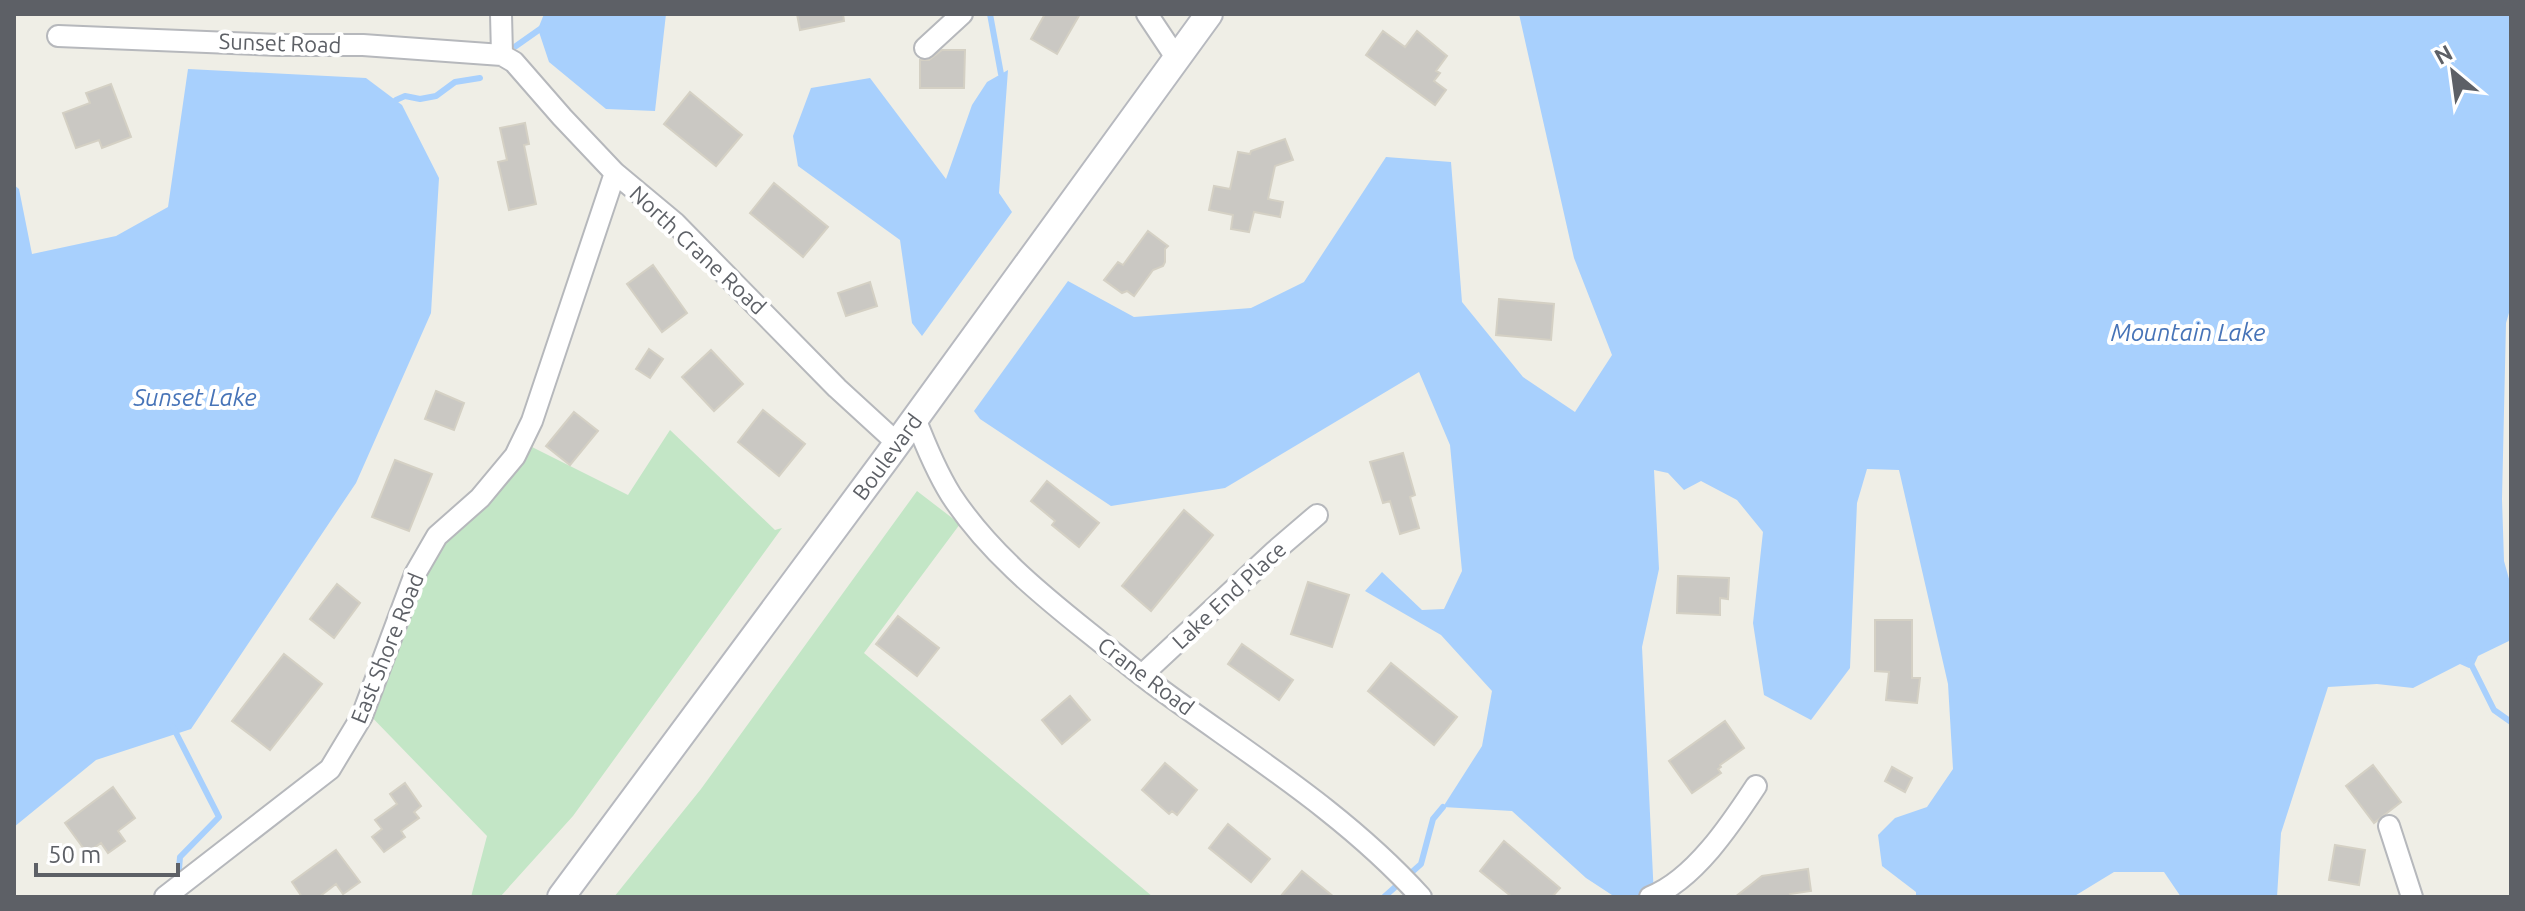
<svg xmlns="http://www.w3.org/2000/svg" width="2525" height="911" font-family="Ubuntu,sans-serif">
	<style>
		.green { fill: #c3e6c6 }
		.water { fill: #a8d0fd }
		.lines { fill: none; stroke-linecap: round; stroke-linejoin: round }
		.stream { stroke: #a8d0fd; stroke-width: 6 }
		.building { fill: #cac8c3; stroke: #d4d0c4; stroke-width: 2 }
		.minor-casing { stroke: #b6b8bc; stroke-width: 24 }
		.secondary-casing { stroke: #b7b9bf; stroke-width: 30 }
		.minor { stroke: #fff; stroke-width: 20 }
		.secondary { stroke: #fff; stroke-width: 26 }
		.labels { text-anchor: middle; stroke-width: 8; stroke-linejoin: round; paint-order: stroke }
		.street-label { font-size: 22px; fill: #5d6066; stroke: #fff }
		.water-label { font-size: 24px; font-style: italic; fill: #4774b8; stroke: #fff }
	</style>
	<rect width="100%" height="100%" fill="#efeee6"/>
	<path class="green" d="M670,430L775,530L782,528L573,816L500,897H471L487,836L362,707L428,555L524,443L628,495Z
		M917,491L960,524L864,653L1153,897H614L701,789Z"/>
	<path class="water" d="M544,14H666L655,111L606,109L549,62L538,29Z
		M1519,14H2511V306L2506,323L2502,499L2504,561L2511,586V640L2478,656L2473,667L2469,668L2460,664L2413,688L2377,684L2328,687L2281,833L2277,897H2181L2164,872H2114L2073,897H1916V892L1882,866L1878,835L1895,818L1927,807L1953,769L1948,684L1899,470L1867,469L1857,503L1850,668L1811,720L1764,695L1753,623L1763,532L1737,500L1701,481L1684,490L1668,473L1654,470L1659,569L1642,647L1654,897H1615L1586,878L1512,811L1443,807L1482,746L1492,691L1441,635L1365,591L1382,572L1422,610L1444,609L1462,571L1450,445L1419,372L1225,488L1111,506L980,419L974,411L1068,281L1134,317L1251,308L1304,282L1386,157L1451,162L1462,302L1523,377L1575,412L1612,355L1574,258Z
		M188,69L366,78L402,105L439,178L431,313L356,483L191,729L96,760L14,827V185L19,189L32,254L116,236L168,207Z
		M1008,70L999,193L1012,212L922,336L912,323L900,240L798,166L793,136L811,88L870,78L946,179L972,105L987,82Z"/>
	<g class="lines">
		<path class="stream" d="M990,14L1001,74
			M516,46L543,27
			M396,100L405,96L420,99L436,96L455,82L480,78
			M2469,660L2494,710L2511,722
			M173,727L219,817L180,857L179,869
			M1384,897L1421,864L1433,819L1443,807"/>
	</g>
	<path class="building" d="M797,14H843L844,21L800,30Z
		M1045,14H1080L1057,54L1031,39Z
		M1383,31L1405,47L1417,31L1447,56L1436,71L1440,73L1434,81L1446,90L1435,105L1366,55Z
		M942,50H965L964,88H920V60H929Z
		M111,84L131,137L102,148L99,140L76,148L63,113L90,103L86,93Z
		M690,92L742,135L716,166L664,124Z
		M525,123L529,144L524,145L536,204L509,210L498,162L507,160L500,128Z
		M1285,139L1293,160L1275,166L1268,199L1283,202L1280,217L1254,212L1249,232L1231,229L1233,215L1209,210L1214,186L1230,189L1238,152L1250,154L1251,151Z
		M774,183L828,227L803,257L750,213Z
		M1148,231L1168,246L1165,249V262L1163,266L1153,270L1134,296L1127,291L1122,293L1104,280L1118,262L1123,265Z
		M653,265L687,313L662,332L627,284Z
		M870,282L877,306L846,316L838,293Z
		M1499,299L1554,304L1551,340L1496,335Z
		M649,349L663,359L650,378L636,369Z
		M711,350L743,384L714,411L682,377Z
		M436,391L464,403L454,430L425,419Z
		M763,410L805,444L779,476L738,442Z
		M574,412L598,431L570,465L546,446Z
		M1403,453L1415,495L1410,497L1419,528L1400,534L1390,501L1383,503L1370,462Z
		M395,460L432,474L409,531L372,517Z
		M1047,481L1099,523L1079,547L1052,525L1055,521L1031,501Z
		M1184,510L1213,535L1151,611L1122,586Z
		M1678,576L1729,578L1728,599L1720,598V615L1677,613Z
		M1308,582L1349,595L1332,647L1291,634Z
		M337,584L360,603L334,638L310,619Z
		M898,616L939,648L917,676L876,644Z
		M1875,620H1912V678H1920L1917,703L1886,700L1889,672L1875,671Z
		M1242,644L1293,680L1279,700L1228,664Z
		M284,654L322,684L270,750L232,721Z
		M1391,663L1457,717L1434,745L1368,691Z
		M1070,696L1090,720L1062,744L1042,720Z
		M1725,721L1744,748L1720,765L1721,767L1718,769L1721,773L1692,793L1669,761Z
		M1165,763L1197,790L1177,815L1172,811L1169,814L1142,790Z
		M2373,765L2401,802L2374,823L2346,786Z
		M1892,767L1912,778L1905,792L1885,781Z
		M405,783L421,806L414,812L419,818L401,831L405,837L384,852L372,837L382,829L375,820L397,804L390,794Z
		M113,787L135,818L118,831L125,841L108,853L101,843L87,853L65,823Z
		M1228,824L1270,859L1251,882L1209,848Z
		M1504,841L1560,888L1552,897H1512L1480,871Z
		M2335,845L2365,850L2359,885L2329,880Z
		M336,850L360,882L343,894L336,884L319,897H302L292,882Z
		M1808,869L1811,891L1790,894L1791,897H1735L1762,876Z
		M1302,871L1334,897H1280Z"/>
	<g class="lines">
		<g class="minor-casing">
			<path id="minor" d="M501,14L502,55
				M1147,14L1177,59
				M58,36L279,45H363L502,55L514,62L562,117L615,173L675,223L837,388L897,443
				M925,48L962,14
				M915,418C925,444 936,471 951,495C987,550 1038,592 1088,632C1112,651 1135,671 1160,689C1250,755 1345,813 1421,897
				M1142,675L1275,551L1317,515
				M2389,826L2412,897
				M165,897L330,769L362,716L415,574L437,536L480,498L515,456L532,421L615,173
				M1650,897C1694,880 1731,824 1756,786"/>
		</g>
		<g class="secondary-casing">
			<g id="secondary">
				<path id="s1" d="M561,897L888,456L1209,14"/>
			</g>
		</g>
		<use href="#minor" class="minor"/>
		<use href="#secondary" class="secondary"/>
	</g>
	<g class="labels">
		<g class="street-label">
			<text transform="translate(280 43) rotate(2)" y="8">Sunset Road</text>
			<text transform="translate(698 250) rotate(43)" y="8">North Crane Road</text>
			<text dy="8" stroke="none"><textPath href="#s1" startOffset="548">Boulevard</textPath></text>
			<text transform="translate(1229 595) rotate(-43)" y="8">Lake End Place</text>
			<text transform="translate(387 648) rotate(-68)" y="8">East Shore Road</text>
			<text transform="translate(1146 676) rotate(37)" y="8">Crane Road</text>
		</g>
		<g class="water-label">
			<text x="2188" y="341">Mountain Lake</text>
			<text x="195" y="406">Sunset Lake</text>
		</g>
	</g>
	<rect width="2525" height="911" fill="none" stroke="#5d6066" stroke-width="32"/>
	<g transform="translate(2453 72) rotate(331)" stroke="#ffffff" stroke-width="6" paint-order="stroke">
	<path d="M0-6L14 30L0 20L-14 30Z" fill="#5d6066"/>
	<text y="-12" font-size="22" font-weight="bold" text-anchor="middle" fill="#5d6066">N</text>
	</g>
	<path d="M36 863v12h142v-12" fill="none" stroke="#5d6066" stroke-width="4"/>
	<text x="48" y="863" font-size="24" fill="#5d6066" stroke="#ffffff" stroke-width="6" paint-order="stroke">50 m</text>
</svg>
